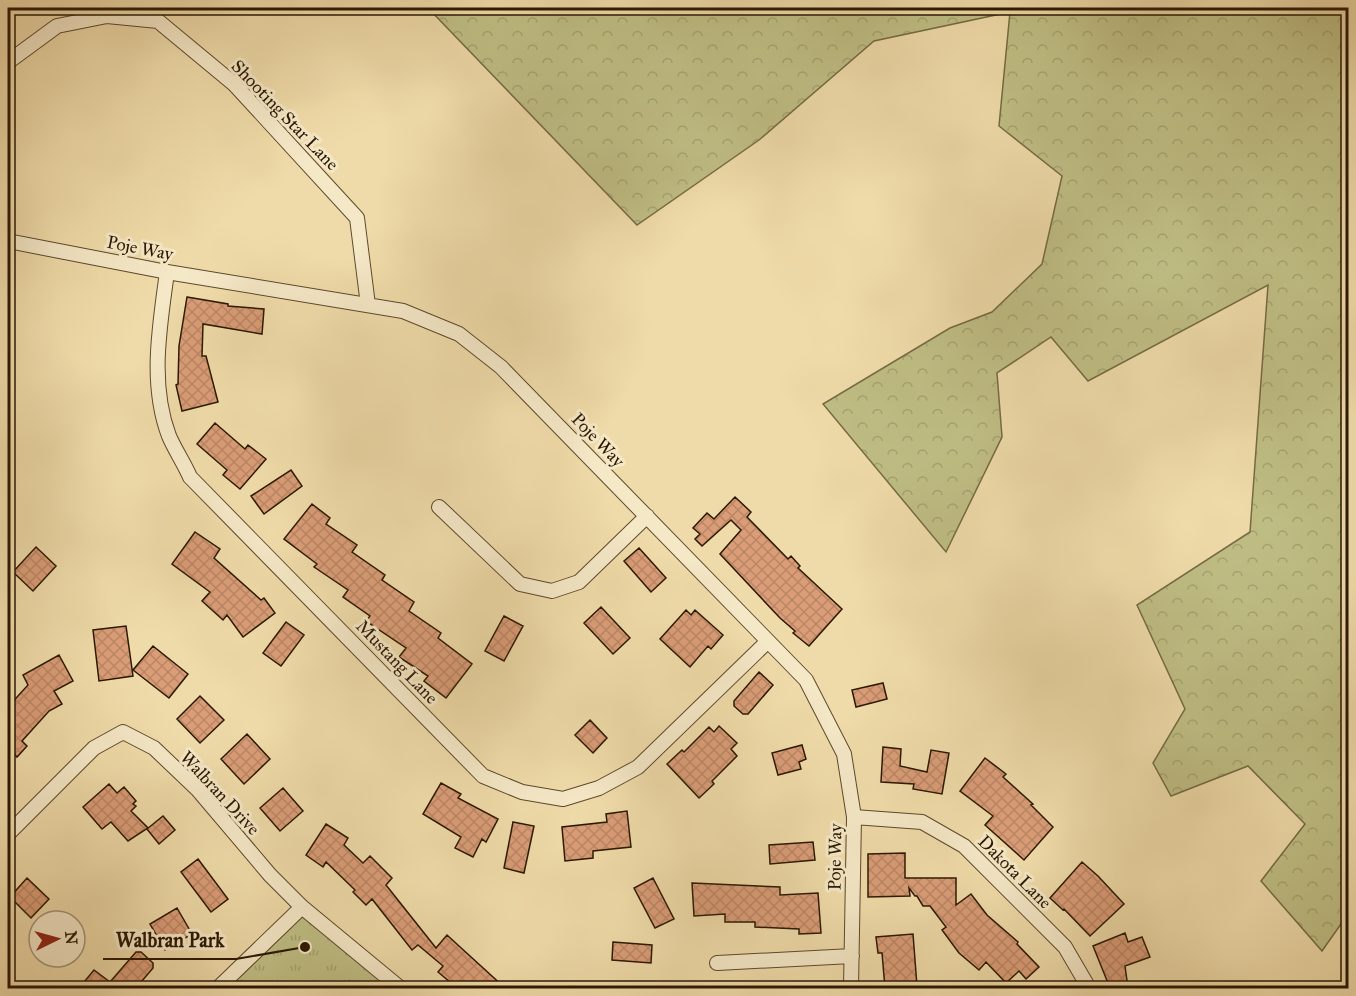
<svg xmlns="http://www.w3.org/2000/svg" width="1356" height="996" font-family="'IM FELL Great Primer',serif">
	<style>
		.forest { fill: url(#forest-crowns); stroke: #756b43; stroke-width: 1.5 }
		.park { fill: url(#park-tufts); stroke: #756b43; stroke-width: 1.5 }
		.building { fill: url(#building-cross-hatch); stroke: #2b1802; stroke-width: 1.5 }
		.lines { fill: none; stroke-linecap: round; stroke-linejoin: round }
		.street-casing { stroke: #5c492c; stroke-width: 16 }
		.street { stroke: #f5e8c7; stroke-width: 14 }
		.labels { text-anchor: middle; stroke-width: 6; stroke-linejoin: round; paint-order: stroke }
		.street-label { font-size: 18px; fill: #2b1802; stroke: #f5e8c7 }
		.leader { fill: none; stroke: #2b1802; stroke-width: 2 }
		.callout-dot { fill: #2b1802; stroke: #f5e8c7; stroke-width: 2 }
		.callout-label { font-size: 20px; text-anchor: middle; font-weight: bold; fill: #2b1802; stroke: #f5e8c7; stroke-width: 6; stroke-linejoin: round; paint-order: stroke }
	</style>
	<defs>
		<pattern id="forest-crowns" width="20" height="18" patternUnits="userSpaceOnUse" patternTransform="scale(1.5)"><rect width="20" height="18" fill="#bfbe84"/><path d="M2 6a3 3 0 1 1 6 0M12 15a3 3 0 1 1 6 0" fill="none" stroke="#a4a370"/></pattern>
		<pattern id="park-tufts" width="24" height="20" patternUnits="userSpaceOnUse" patternTransform="scale(1.5)"><rect width="24" height="20" fill="#bfbe84"/><path d="M3 7l-1-3M5 7V3M7 7l1-3M15 17l-1-3M17 17v-4M19 17l1-3" fill="none" stroke="#a4a370"/></pattern>
		<pattern id="building-cross-hatch" width="8" height="8" patternUnits="userSpaceOnUse" patternTransform="scale(1.5)"><rect width="8" height="8" fill="#da9d77"/><path d="M0 0l8 8M0 8l8-8" fill="none" stroke="#bb8665"/></pattern>
	</defs>
	<rect width="100%" height="100%" fill="#efdba9"/>
	<filter id="stains"><feTurbulence type="fractalNoise" baseFrequency=".00333" numOctaves="4"/><feColorMatrix values="0 0 0 0 .2 0 0 0 0 .09 0 0 0 0 .02 0 0 0 .5 -.17"/></filter>
	<radialGradient id="worn" r=".72"><stop offset=".6" stop-color="#630" stop-opacity="0"/><stop offset="1" stop-color="#630" stop-opacity=".3"/></radialGradient>
	<path class="forest" d="M428,8H1348V914L1322,951L1261,881L1305,824L1248,766L1171,796L1153,763L1185,709L1137,605L1250,532L1268,285L1088,381L1051,337L997,373L1002,437L946,552L823,404L950,328L992,312L1042,264L1062,176L999,126L1010,12L874,41L759,140L637,225Z"/>
	<path class="park" d="M302,907L400,988H221Z"/>
	<path class="building" d="M187,297L228,304V306L264,309L262,334L203,324L202,356H206L218,402L182,411L176,385L178,384L179,346Z
		M215,423L245,449L248,445L266,459L240,489L223,475L227,470L197,444Z
		M291,470L302,486L264,514L251,496Z
		M735,497L751,512L747,517L788,559L791,556L800,566L798,568L842,609L809,646L793,633L795,631L780,618L720,554L741,530L731,520L702,546L695,539L700,534L693,528L707,513L714,519Z
		M312,504L330,518L326,524L357,545L352,552L385,575L382,580L414,602L409,611L441,633L438,638L472,664L446,698L424,681L428,676L399,657L406,648L366,621L370,616L343,597L348,590L314,567L317,564L284,539Z
		M195,532L220,549L214,558L261,600L264,598L275,613L243,637L227,615L223,620L202,601L210,592L172,564Z
		M36,547L56,566L33,591L13,572Z
		M639,548L666,578L651,592L624,561Z
		M601,607L630,638L613,654L584,623Z
		M686,610L691,615L695,610L723,635L711,649L708,646L690,667L660,639Z
		M504,616L523,626L504,661L485,651Z
		M286,622L304,635L281,666L263,653Z
		M126,626L133,676L99,681L93,630Z
		M153,646L188,674L169,698L133,670Z
		M59,655L73,681L54,691L62,704L49,711L22,741L27,746L17,757L12,751L8,756V707L28,685L23,675Z
		M759,672L773,685L748,714H743L734,706V701Z
		M883,683L887,699L856,707L852,690Z
		M200,696L224,720L200,743L177,719Z
		M590,720L607,738L593,753L575,735Z
		M719,726L737,743L731,749L737,756L712,781L714,784L699,798L667,764L682,750L684,752L709,727L714,732Z
		M247,734L270,759L244,784L221,759Z
		M802,745L806,759L799,762L801,769L778,775L772,753Z
		M883,747L901,749L900,766L927,772L931,750L949,753L942,794L913,789L914,784L881,782Z
		M985,758L1006,774L1003,777L1033,804L1031,805L1053,827L1024,860L985,825L993,816L960,791Z
		M441,783L461,794L458,798L498,819L486,842L482,839L473,857L455,848L461,837L423,814Z
		M109,784L117,793L124,787L136,801L133,804L136,806L131,811L148,828L128,841L111,822L102,829L83,807Z
		M283,788L303,811L280,831L260,808Z
		M627,811L631,847L593,851V858L565,861L562,827L607,822L606,814Z
		M163,816L175,830L159,844L147,829Z
		M513,822L534,826L524,873L504,868Z
		M326,824L348,838L344,845L363,863L370,856L392,878L386,885L436,948L447,935L505,988H457L438,972L443,966L418,945L412,950L372,899L366,905L353,892L355,890L326,862L323,867L306,855Z
		M813,842L815,860L770,864L769,845Z
		M905,853V878H956V905L971,894L987,915L1018,942L1017,944L1039,967L1026,979L1019,971L1006,983L986,962L979,970L959,953L942,930L946,927L930,906H923L917,896H915L909,888L910,896L868,897V854Z
		M198,859L228,899L211,912L181,872Z
		M1082,862L1098,876L1124,904L1090,936L1064,909L1063,910L1050,898Z
		M27,878L49,899L31,918L10,897Z
		M653,878L674,919L655,928L634,888Z
		M692,883L780,887V895L818,893L821,933L799,934V929L755,927V922H725V914L694,916Z
		M177,908L192,934L165,950L150,924Z
		M1125,933L1128,942L1142,937L1150,957L1125,966L1128,988H1110L1093,946Z
		M913,934L917,986L885,988L882,953H878L876,937Z
		M613,942L652,945L651,963L612,960Z
		M136,952H141L153,963V968L136,988H79L94,970L110,982Z"/>
	<g class="lines">
		<g class="street-casing">
			<path id="street" d="M8,62L57,26L107,16L158,21L234,84L357,218L368,305
				M8,241L167,272L403,311L459,334L501,367L806,680L844,754L854,817L851,988
				M167,272C160,325 149,383 169,436C175,450 184,463 190,477L483,776L522,792L563,799L599,788L638,767L768,641
				M439,507L520,584L552,591L579,582L647,516
				M854,817L922,822L964,846L1065,947L1086,983L1087,988
				M8,834L94,748L123,732L154,748L198,790L270,875L302,907L400,988
				M717,963L852,956
				M218,988L302,907"/>
		</g>
		<use href="#street" class="street"/>
	</g>
	<g class="labels">
		<g class="street-label">
			<text transform="translate(285 115) rotate(46)" y="6">Shooting Star Lane</text>
			<text transform="translate(140 248) rotate(11)" y="6">Poje Way</text>
			<text transform="translate(598 440) rotate(46)" y="6">Poje Way</text>
			<text transform="translate(397 662) rotate(46)" y="6">Mustang Lane</text>
			<text transform="translate(220 793) rotate(47)" y="6">Walbran Drive</text>
			<text transform="translate(835 857) rotate(-89)" y="6">Poje Way</text>
			<text transform="translate(1015 872) rotate(45)" y="6">Dakota Lane</text>
		</g>
	</g>
	<path class="leader" d="M305 947L236 959H103"/>
	<circle class="callout-dot" cx="305" cy="947" r="6"/>
	<g class="callout-label">
		<text x="170" y="947">Walbran Park</text>
	</g>
	<rect width="1356" height="996" fill="none" stroke="#efdba9" stroke-width="30"/>
	<rect x="9" y="9" width="1338" height="978" fill="none" stroke="#2b1802" stroke-width="3"/>
	<rect x="15" y="15" width="1326" height="966" fill="none" stroke="#2b1802" stroke-width="1.5"/>
	<g transform="translate(57 939) rotate(85)"><circle r="28" fill="#f5e8c7" stroke="#a49578" stroke-width="1.5"/>
	<path d="M0-4.5L10 22L0 15L-10 22Z" fill="#8f2418"/>
	<text y="-9" font-size="16" font-weight="bold" text-anchor="middle" fill="#2b1802">N</text>
	</g>
	<rect width="100%" height="100%" filter="url(#stains)"/>
	<rect width="100%" height="100%" fill="url(#worn)"/>
</svg>
